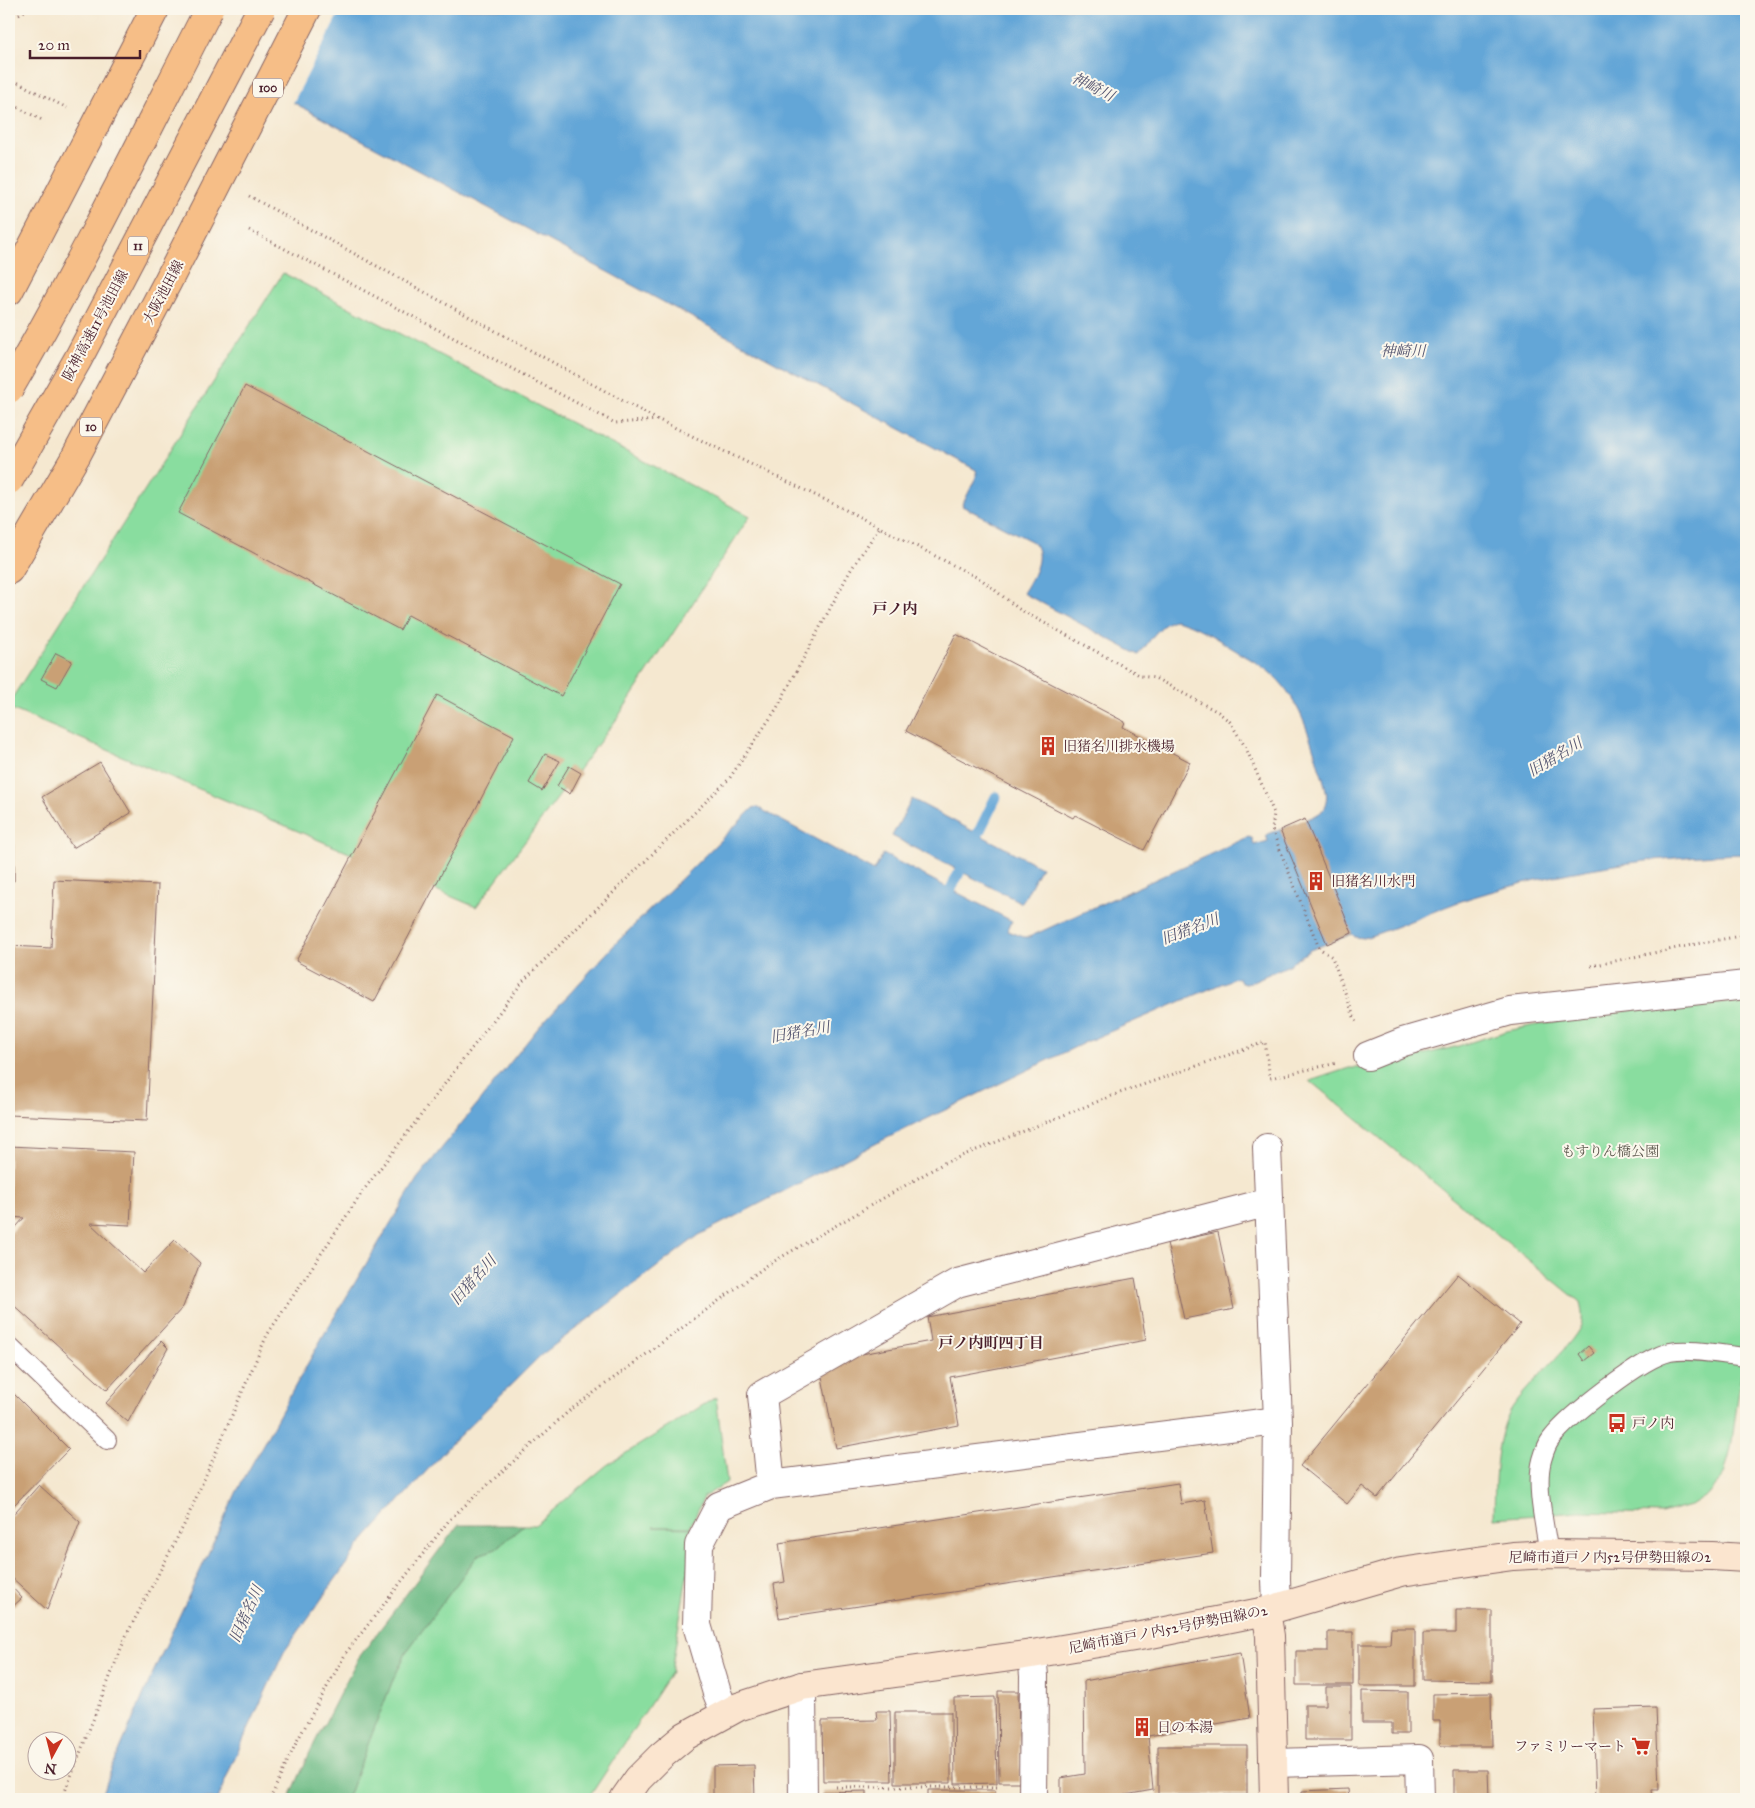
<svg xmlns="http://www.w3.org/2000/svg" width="1755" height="1808" font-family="'IM FELL Great Primer','Noto Serif JP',serif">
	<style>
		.green { fill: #89dd9f; stroke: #6a7e65 }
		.forest { fill: #6ebc86; stroke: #5c6e58 }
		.water { fill: #63a6d7; stroke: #566281 }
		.pier { fill: #f5e8d0 }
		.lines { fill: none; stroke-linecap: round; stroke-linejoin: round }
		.stream { stroke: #63a6d7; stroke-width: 11 }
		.building { fill: #c9a075 }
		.lane-casing { stroke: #866565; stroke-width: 20 }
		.street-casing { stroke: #866565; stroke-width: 30 }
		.secondary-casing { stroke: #866565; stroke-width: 30 }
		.primary-casing { stroke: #866565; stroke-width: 30 }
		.path { stroke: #866565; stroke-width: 3; stroke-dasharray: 1 4; stroke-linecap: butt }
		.lane { stroke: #fff; stroke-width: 18 }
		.street { stroke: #fff; stroke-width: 28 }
		.secondary { stroke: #fbe5cf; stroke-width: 28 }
		.primary { stroke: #f6be87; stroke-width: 28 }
		.highway-bridge-casing { stroke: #866565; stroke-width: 30; stroke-linecap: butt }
		.highway-bridge { stroke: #f6be87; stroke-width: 28 }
		.labels { text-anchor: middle; stroke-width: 4; stroke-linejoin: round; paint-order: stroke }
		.shield { fill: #fbf7ec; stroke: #7f6065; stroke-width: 1 }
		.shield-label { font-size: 12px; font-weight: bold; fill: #4a1f2b }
		.street-label { font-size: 14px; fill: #4a1f2b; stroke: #fbf7ec }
		.poi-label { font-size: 14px; fill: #4a1f2b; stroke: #fbf7ec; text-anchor: start }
		.park-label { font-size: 14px; fill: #5d584e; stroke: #fbf7ec }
		.water-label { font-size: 15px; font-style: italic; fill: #545570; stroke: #fbf7ec }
		.neighbourhood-label { font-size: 15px; font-weight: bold; fill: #4a1f2b; stroke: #fbf7ec }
	</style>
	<rect width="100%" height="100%" fill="#fbf7ec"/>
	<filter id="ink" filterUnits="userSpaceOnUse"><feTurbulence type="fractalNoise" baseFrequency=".02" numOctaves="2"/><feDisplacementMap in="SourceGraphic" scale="10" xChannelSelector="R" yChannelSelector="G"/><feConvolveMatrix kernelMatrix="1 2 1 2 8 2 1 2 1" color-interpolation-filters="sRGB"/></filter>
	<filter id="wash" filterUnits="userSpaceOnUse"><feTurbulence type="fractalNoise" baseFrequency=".0096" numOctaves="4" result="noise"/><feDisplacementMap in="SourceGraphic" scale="20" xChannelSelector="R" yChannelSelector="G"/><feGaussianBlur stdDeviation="1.12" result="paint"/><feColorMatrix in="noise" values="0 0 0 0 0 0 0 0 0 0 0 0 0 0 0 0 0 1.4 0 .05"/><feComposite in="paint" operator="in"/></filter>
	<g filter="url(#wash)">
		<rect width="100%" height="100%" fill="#f5e8d0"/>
		<path class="green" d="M283,273L750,516L616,720L476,907L9,708V703Z
			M1746,1002V1339L1731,1448L1724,1475L1708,1495L1691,1506L1661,1514L1580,1512L1494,1518C1495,1483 1494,1445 1509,1413C1521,1389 1581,1339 1582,1321C1583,1315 1581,1308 1580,1302L1310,1081L1349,1068H1365L1455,1047L1507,1031L1546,1023L1671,1004Z
			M716,1397L727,1482L704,1497L690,1527H653L695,1528L671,1672L588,1799H347L392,1682L407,1651L478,1555L496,1549L524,1525H535L607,1465Z"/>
		<path class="forest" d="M458,1525H524L496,1549L478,1555L407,1651L392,1682L347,1799H289L311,1750L357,1660Z"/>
		<path class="water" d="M125,9H1746V854C1653,856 1560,870 1470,898C1434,910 1400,927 1364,938L1355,937L1352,934L1310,950L1287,966L1246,984L1241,983L1239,978H1235L1086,1042L883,1140L699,1235L540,1356L449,1446L359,1546L284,1652L231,1766L218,1799H101L111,1770L152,1675L237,1491L323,1336L417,1179L538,1028L618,941L753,808L757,807L874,871L883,854L1012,921L1007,931L1024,937H1029L1248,837L1252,838L1254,845L1268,841L1266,835C1277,830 1316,818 1322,811C1332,798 1323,780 1319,767C1310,736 1299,699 1274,676C1261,664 1244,656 1230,647C1213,636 1194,624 1175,620C1159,623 1148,644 1139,655L1023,593C1032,579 1046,556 1033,542L962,506L977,475L976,470L334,125Z
			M912,799L1041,867L1022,903L892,836Z"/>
		<path class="pier" d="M124,9H341L292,105L123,10Z"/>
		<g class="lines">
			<path class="stream" d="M938,898L951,889L996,797"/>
		</g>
		<g id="blocks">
			<path class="building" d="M245,386L620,584L561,696L408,615L400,630L178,513Z
				M956,634L1125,722L1123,727L1190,762L1144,850L1075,815L1073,818L906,731Z
				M56,653L72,661L57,687L41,679Z
				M437,695L514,736L374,1002L296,961Z
				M545,754L560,761L542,791L529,783Z
				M100,762L131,813L73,848L42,797Z
				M569,766L581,773L570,794L557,786Z
				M1305,819L1352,933L1327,944L1280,830Z
				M9,836H14V881H9Z
				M54,880L158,885L147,1121L9,1115V946L51,948Z
				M9,1146L134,1152L130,1225L90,1223L143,1273L175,1240L200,1263L183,1307L107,1390L9,1301V1235L24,1218L9,1217Z
				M1218,1232L1234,1309L1184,1319L1167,1243Z
				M1458,1274L1520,1324L1377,1498L1362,1486L1347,1504L1300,1466Z
				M1135,1278L1146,1340L950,1377L959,1425L836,1448L819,1362L931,1341L927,1317Z
				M161,1341L168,1348L128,1422L106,1403Z
				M1588,1346L1594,1353L1584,1361L1579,1354Z
				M9,1389L69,1449L9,1510Z
				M1178,1483L1181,1504L1205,1500L1213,1553L779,1618L774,1584L785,1582L779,1543Z
				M39,1485L80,1522L47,1610L9,1575V1519Z
				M9,1584L22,1598L9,1610Z
				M1456,1610H1492V1681L1423,1680V1633H1456Z
				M1391,1628H1415V1686H1359V1644H1390Z
				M1328,1632H1353V1685H1296V1651H1328Z
				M1240,1653L1250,1718L1148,1736L1153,1790L1103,1799H1061V1778L1085,1774L1084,1681Z
				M1326,1687H1351V1740H1305V1705H1326Z
				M998,1691H1018L1020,1782H999Z
				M1362,1691L1408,1692V1734H1392V1723H1362Z
				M1491,1693L1492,1746H1440V1721H1433V1694Z
				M995,1697L997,1783L955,1784L954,1698Z
				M1656,1707L1659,1790H1652L1653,1799H1596L1593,1709Z
				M876,1711H890L892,1781H823L822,1721L877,1720Z
				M895,1712H951V1783H895Z
				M1158,1746H1247V1795H1158Z
				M754,1765L755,1799H713V1766Z
				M1454,1770H1488L1489,1799H1454Z
				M1348,1789L1349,1799H1302V1791Z
				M928,1790H995V1799H928Z
				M867,1791V1799H823L822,1792Z
				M1356,1797H1407V1799H1356Z"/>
		</g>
	</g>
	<g filter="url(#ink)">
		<use href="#blocks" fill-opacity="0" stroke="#866565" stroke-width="1"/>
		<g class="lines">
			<g class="lane-casing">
				<path id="lane" d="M9,1346L107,1440
					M1549,1554C1545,1527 1535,1486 1542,1460C1544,1453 1547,1444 1551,1439C1570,1415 1642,1358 1670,1352C1691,1348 1724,1355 1746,1357"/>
			</g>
			<g class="street-casing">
				<path id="street" d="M1368,1056L1403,1042L1510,1011L1746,985
					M771,1485L762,1395L957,1283L1269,1202
					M1277,1607L1276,1579L1278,1421
					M1032,1654L1034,1676L1033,1799
					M802,1686L803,1799
					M725,1713L717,1693L697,1625L699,1545L719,1506L771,1485L1278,1421L1267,1148
					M1274,1763L1419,1759L1420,1799"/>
			</g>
			<g class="secondary-casing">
				<path id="secondary" d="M1266,1611L1270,1636L1274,1799
					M624,1799L638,1779L661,1756L685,1736L738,1707L802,1686L1032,1654L1146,1635L1266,1611L1401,1572L1477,1561L1513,1556L1549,1554L1712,1556L1746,1558"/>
			</g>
			<g class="primary-casing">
				<path id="primary" d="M9,291L155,9
					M9,570L76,456L168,281L307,9"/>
			</g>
			<path class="path" d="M9,13L19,14L28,9
				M9,78L67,108
				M9,103L44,121
				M249,196L658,420
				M249,230L615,423L659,420L842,508L982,580L1019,609L1141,676L1155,678L1218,712L1230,722L1246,748L1274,813L1272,830L1319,948L1332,957L1357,1025
				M1591,966L1701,943L1746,935
				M836,1787H1000
				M62,1799L126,1636L185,1523L267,1335L363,1191L524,980L729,779L777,708L850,571L879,528
				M270,1799L297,1741L346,1653L450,1519L569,1411L766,1266L944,1163L1114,1095L1265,1042L1270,1078L1337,1063"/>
			<use href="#lane" class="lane"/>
			<use href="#street" class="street"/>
			<use href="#secondary" class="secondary"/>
			<use href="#primary" class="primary"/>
			<g class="highway-bridge-casing">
				<path id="highway-bridge" d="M9,389C81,265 144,136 209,9
					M9,480L78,359L261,9"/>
			</g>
			<use href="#highway-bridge" class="highway-bridge"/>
		</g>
	</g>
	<defs>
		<g id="building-bare" transform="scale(1.5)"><path d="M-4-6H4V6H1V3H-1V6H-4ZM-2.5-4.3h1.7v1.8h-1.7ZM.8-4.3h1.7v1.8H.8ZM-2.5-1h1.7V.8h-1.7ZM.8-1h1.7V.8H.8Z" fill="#c8321e" stroke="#fbf7ec" stroke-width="2.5" paint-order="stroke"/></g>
		<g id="bus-bare" transform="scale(1.5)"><path d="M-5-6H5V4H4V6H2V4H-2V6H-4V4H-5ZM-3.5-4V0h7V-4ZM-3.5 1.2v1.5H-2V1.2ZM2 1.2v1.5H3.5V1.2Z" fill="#c8321e" stroke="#fbf7ec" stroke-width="2.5" paint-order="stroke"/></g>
		<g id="supermarket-bare" transform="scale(1.5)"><path d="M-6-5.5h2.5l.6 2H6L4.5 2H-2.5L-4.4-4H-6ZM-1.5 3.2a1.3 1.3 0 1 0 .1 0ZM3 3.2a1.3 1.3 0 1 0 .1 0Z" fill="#c8321e" stroke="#fbf7ec" stroke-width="2.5" paint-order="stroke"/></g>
	</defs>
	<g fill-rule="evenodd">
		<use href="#building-bare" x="1048" y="746"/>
		<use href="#building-bare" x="1316" y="881"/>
		<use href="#bus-bare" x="1617" y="1423"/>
		<use href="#building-bare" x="1142" y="1727"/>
		<use href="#supermarket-bare" x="1641" y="1746"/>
	</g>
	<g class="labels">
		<g class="shield">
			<rect x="253" y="78.5" width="30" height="19" rx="4"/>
			<rect x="128" y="236.5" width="20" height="19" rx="4"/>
			<rect x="80" y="417.5" width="22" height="19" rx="4"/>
		</g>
		<g class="shield-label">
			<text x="268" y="92">100</text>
			<text x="138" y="250">11</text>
			<text x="91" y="431">10</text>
		</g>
		<g class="street-label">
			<text transform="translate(163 292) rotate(-62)" y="5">大阪池田線</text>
			<text transform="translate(95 325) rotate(-62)" y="5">阪神高速11号池田線</text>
			<text x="1610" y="1562">尼崎市道戸ノ内52号伊勢田線の2</text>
			<text transform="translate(1168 1629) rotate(-11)" y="5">尼崎市道戸ノ内52号伊勢田線の2</text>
		</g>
		<g class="poi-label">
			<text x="1063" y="751">旧猪名川排水機場</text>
			<text x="1331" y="886">旧猪名川水門</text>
			<text x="1632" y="1428">戸ノ内</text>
			<text x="1157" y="1732">日の本湯</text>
			<text x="1626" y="1751" text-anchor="end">ファミリーマート</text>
		</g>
		<g class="park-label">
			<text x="1610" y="1156">もすりん橋公園</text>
		</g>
		<g class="water-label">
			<text transform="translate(1093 87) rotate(27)" y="5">神崎川</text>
			<text x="1403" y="356">神崎川</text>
			<text transform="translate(1555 757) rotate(-31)" y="5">旧猪名川</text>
			<text transform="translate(1190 929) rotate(-21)" y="5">旧猪名川</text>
			<text transform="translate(800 1032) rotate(-10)" y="5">旧猪名川</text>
			<text transform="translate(473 1280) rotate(-48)" y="5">旧猪名川</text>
			<text transform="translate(246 1614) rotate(-66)" y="5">旧猪名川</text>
		</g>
		<g class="neighbourhood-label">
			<text x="895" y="614">戸ノ内</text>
			<text x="991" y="1348">戸ノ内町四丁目</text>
		</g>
	</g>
	<rect width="1755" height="1808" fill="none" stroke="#fbf7ec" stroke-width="30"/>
	<g transform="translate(52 1756) rotate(187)"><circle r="24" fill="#fbf7ec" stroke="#b4a19f"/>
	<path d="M0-4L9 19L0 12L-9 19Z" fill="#c8321e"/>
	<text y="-8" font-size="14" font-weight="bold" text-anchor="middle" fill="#4a1f2b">N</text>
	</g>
	<path d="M30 50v8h110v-8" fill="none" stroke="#4a1f2b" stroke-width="2.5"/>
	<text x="38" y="50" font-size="15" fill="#4a1f2b" stroke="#fbf7ec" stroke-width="4" paint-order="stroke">20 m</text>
</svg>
